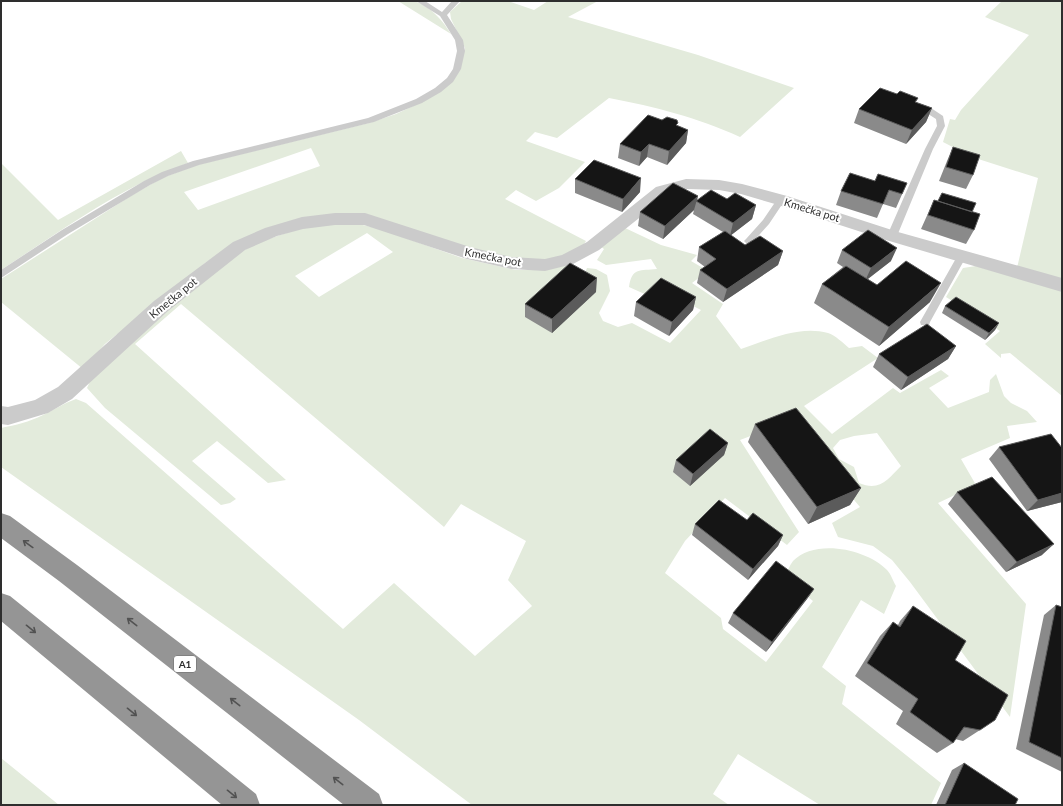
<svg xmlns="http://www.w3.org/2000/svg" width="1063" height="806" font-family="Lato,sans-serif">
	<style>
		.green { fill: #e3ebdc; fill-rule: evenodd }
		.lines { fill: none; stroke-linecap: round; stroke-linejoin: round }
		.lane { fill: #cbcbcb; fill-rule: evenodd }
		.street { fill: #cbcbcb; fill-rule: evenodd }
		.highway { fill: #959595; fill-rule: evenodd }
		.wall { fill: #8a8a8a }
		.shaded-wall { fill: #5b5b5b }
		.building { fill: #151515; stroke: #5b5b5b }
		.oneway { stroke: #525252 }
		.labels { text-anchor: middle; stroke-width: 4; stroke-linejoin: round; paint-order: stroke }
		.shield { fill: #fff; stroke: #6d6d6d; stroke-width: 1 }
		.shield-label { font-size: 10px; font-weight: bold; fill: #2e2e2e }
		.street-label { font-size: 11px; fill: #2e2e2e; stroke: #fff }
	</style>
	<rect width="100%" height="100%" fill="#fff"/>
	<path class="green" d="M398,1C404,1 412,0 417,2C432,8 443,21 451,34Z
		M462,1H508L534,10L548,1H598L568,17L698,55L794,88L740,137C696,117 656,107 609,98L557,138L535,132L526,141L585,162L559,188L536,201L516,190L505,199L586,241L582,247L558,258L541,260L511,259L346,214L233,245L205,263L133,325L116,335L105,344L83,369L1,302V279L129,197L162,178L197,165L369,123L396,114L422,102L460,70L465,48L451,19L450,12ZM311,148L320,166L198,210L184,192Z
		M1002,1H1062V281L1017,268L1038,178L972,157L943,142L950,119L955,120L961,110L1029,35L985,17Z
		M181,151L188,163C173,169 157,175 143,182C93,207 47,240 1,270V163L58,220Z
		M330,224H358L377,228L462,258L516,270H542L568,265L585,273L587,268L596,269L607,275L610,291L599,313L603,321L618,327L632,323L670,343L701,310L656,287L649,296L629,287C632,267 640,271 657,269L651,259L606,265L597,260L604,249L600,246L623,227L661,245L697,255L691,261L708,271L692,283L723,304L716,316L741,349C768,340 799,325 828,333C835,335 843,343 849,348L862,346L878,358L804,406L832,434L893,388L900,393L941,370L949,376L929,388L948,408L989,392L990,380L996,374L1004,396L1011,403L1027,411L1037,422L1007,426L1010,438L961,459L976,485L938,503L1026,604L1010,717L910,582L892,560L873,546L838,537L832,523L860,507L788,422L740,440L799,532L787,545L725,498L685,541L665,573L721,618L723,629L766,662L813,601L785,578C787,573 789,566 793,561C815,538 867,549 887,570C891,574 893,581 896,586L884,614L861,600L822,667L846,686L842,704L941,783L931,805H820L738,754L713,794L729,805H472L359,720L1,467V428C16,425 29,422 43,415C54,410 64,403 76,399L86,403L343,629L394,583L475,656L532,606L508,580L526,541L461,504L444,527L181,304L135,344L286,480L268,483L217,441L192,461L236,499L230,503L221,505L105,408L87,388L93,375L229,258L258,243L280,235L306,227ZM367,233L393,252L319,297L295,276ZM877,433L901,466C888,479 880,492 859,483L854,467L839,459L833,448L840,440L854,436Z
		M976,266L1062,291V396L1010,353L1001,354V358L985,344L1000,331L946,297L963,268Z
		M1,758L59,805H1Z"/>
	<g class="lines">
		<path class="lane" d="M416,1H425L442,12L452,1H460L447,15L463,40L465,51L461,69L453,82L441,92L422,103L374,122L199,165L168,176L150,185L68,234L1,278V270L62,230L144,181L162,172L193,161L368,118L416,99L435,88L447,78L453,69L457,51L455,40L440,16Z
			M914,105L931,108L943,116L945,126L933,149L897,236L892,239L887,236L925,149L937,126L936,119L925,112L914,109Z
			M781,197L785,200L769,224L752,243H746L744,241L746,239L763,220L778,198Z
			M962,252L967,255L930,322L929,325H921L920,322L959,253Z"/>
		<path class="street" d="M686,179L719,180L742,184L787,196L898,232L1062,278V292L886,240L775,204L741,194L719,190L687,189L668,195L599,250L573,264L545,271L511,269L467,259L364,225H335L303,229L277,236L245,250L168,311L72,399L48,413L8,425L1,424V406L8,407L35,400L58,387L154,301L233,242L265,228L302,217L335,213H365L470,247L511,257L545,259L562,255L587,242L656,187Z"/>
		<path class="highway" d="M1,513L10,516L77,565L379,794L383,805H344L59,581L1,538Z
			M1,593L10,596L256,794L260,805H222L1,621Z"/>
	</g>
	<path class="wall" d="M897,94L918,98L916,102L932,108L926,122L906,144L854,123L859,109Z
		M677,126L688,130L686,143L667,165L647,157L639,166L618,158L620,144Z
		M953,147L973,175L966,189L939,181L947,161Z
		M575,179L640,192L622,212L575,193Z
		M875,181L907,183L896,208L883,204L877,218L836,205L841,191Z
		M942,193L972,212L974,230L966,244L921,229L934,200L938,201Z
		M698,196L697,200L727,199L756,205L752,219L731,235L745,245L783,251L778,265L723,302L697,283L700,270L705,267L697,261L699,247L723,232L693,214L694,210L663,239L638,226L640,212Z
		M842,250L891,261L868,279L877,285L930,302L879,346L814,303L822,284L843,267L837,263Z
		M596,292L552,333L525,317V304Z
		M696,297L693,310L669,336L634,316L636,302Z
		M945,306L999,323L995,330L985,340L942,313Z
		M956,346L948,359L901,390L873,367L879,354Z
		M755,424L861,488L850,505L808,524L748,442Z
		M728,443L724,455L690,486L673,472L676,460Z
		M999,447L1062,448V502L1027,511L989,459Z
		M957,492L1042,555L1006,572L948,504Z
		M747,520L783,535L778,546L748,580L692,535L695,524Z
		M814,589L807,599L766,652L728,623L733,613Z
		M1056,605L1062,607V772L1016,749L1044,615Z
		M913,606L955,660L980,730L963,741L955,739L953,743L937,753L896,724L903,711L855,676L880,636L893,622L898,625L900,621Z
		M964,763L1015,805H936L952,770Z"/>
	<path class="shaded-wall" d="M932,108L926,122L906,144L912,130Z
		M688,130L686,143L667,165L669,151Z
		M649,144L647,157L639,166L641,152Z
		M641,178L640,192L622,212L623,199Z
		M698,196L694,210L663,239L665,226Z
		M756,205L752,219L730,236L733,223Z
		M897,248L891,261L865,281L871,268Z
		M783,251L778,265L723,302L727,289Z
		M597,278L596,292L552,333V319Z
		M941,283L930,302L879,346L889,327Z
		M696,297L693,310L669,336L672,322Z
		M999,323L995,330L985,340L989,333Z
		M956,346L948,359L901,390L908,377Z
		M728,443L724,455L690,486L693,474Z
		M861,488L850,505L808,524L817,507Z
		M1062,493V502L1027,511L1038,500Z
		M783,535L778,546L748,580L753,569Z
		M1054,544L1042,555L1006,572L1017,562Z
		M814,589L807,599L766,652L772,642Z"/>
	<path class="building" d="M880,88L897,94L900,91L918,98L915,102L932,108L912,130L859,109Z
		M648,115L662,120L667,117L677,120L678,123L676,125L688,130L669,151L649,144L641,152L620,144Z
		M953,147L980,155L973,175L946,167Z
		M594,160L641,178L623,199L575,179Z
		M850,173L875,181L878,174L907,183L902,194L889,190L883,204L841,191Z
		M673,183L698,196L665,226L640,212Z
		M711,190L727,199L735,193L756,205L733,223L696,201Z
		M942,193L976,203L972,212L938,201Z
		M934,200L980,214L974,230L928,215Z
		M868,230L897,248L871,268L842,250Z
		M725,231L745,245L760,236L783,251L727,289L700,270L716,259L699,247Z
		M906,261L941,283L889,327L822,284L846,266L877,285Z
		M570,263L597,278L552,319L525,304Z
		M661,278L696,297L672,322L636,302Z
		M956,297L999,323L989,333L945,306Z
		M927,324L956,346L908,377L879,354Z
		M796,408L861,488L817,507L755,424Z
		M710,429L728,443L693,474L676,460Z
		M1051,434L1062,448V493L1038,500L999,447Z
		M992,477L1054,544L1017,562L957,492Z
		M719,500L747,520L753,513L783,535L753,569L695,524Z
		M776,561L814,589L772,642L733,613Z
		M1056,605L1062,607V758L1029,742Z
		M913,606L966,641L955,660L1008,695L995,720L980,730L964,727L953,743L910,712L918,699L867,663L893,622L900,627Z
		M964,763L1018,799L1015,805H945Z"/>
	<defs><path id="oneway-shaft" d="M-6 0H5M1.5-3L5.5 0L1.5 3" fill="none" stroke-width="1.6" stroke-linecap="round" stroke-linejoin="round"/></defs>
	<g class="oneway">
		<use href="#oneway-shaft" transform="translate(28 544) rotate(-144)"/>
		<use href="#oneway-shaft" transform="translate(132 622) rotate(-142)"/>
		<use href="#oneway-shaft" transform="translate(31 629) rotate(39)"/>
		<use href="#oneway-shaft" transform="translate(235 702) rotate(-142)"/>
		<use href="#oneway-shaft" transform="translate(132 712) rotate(39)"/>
		<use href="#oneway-shaft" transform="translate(338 781) rotate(-142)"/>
		<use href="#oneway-shaft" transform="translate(232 794) rotate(39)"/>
	</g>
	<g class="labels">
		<rect class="shield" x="174" y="656" width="22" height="16" rx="3"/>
		<g class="shield-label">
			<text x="185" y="668">A1</text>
		</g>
		<g class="street-label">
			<text transform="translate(812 210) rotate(17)" y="4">Kmečka pot</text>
			<text transform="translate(493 257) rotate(11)" y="4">Kmečka pot</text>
			<text transform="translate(173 298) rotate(-39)" y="4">Kmečka pot</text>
		</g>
	</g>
	<rect width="1063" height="806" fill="none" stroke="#2e2e2e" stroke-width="4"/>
</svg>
